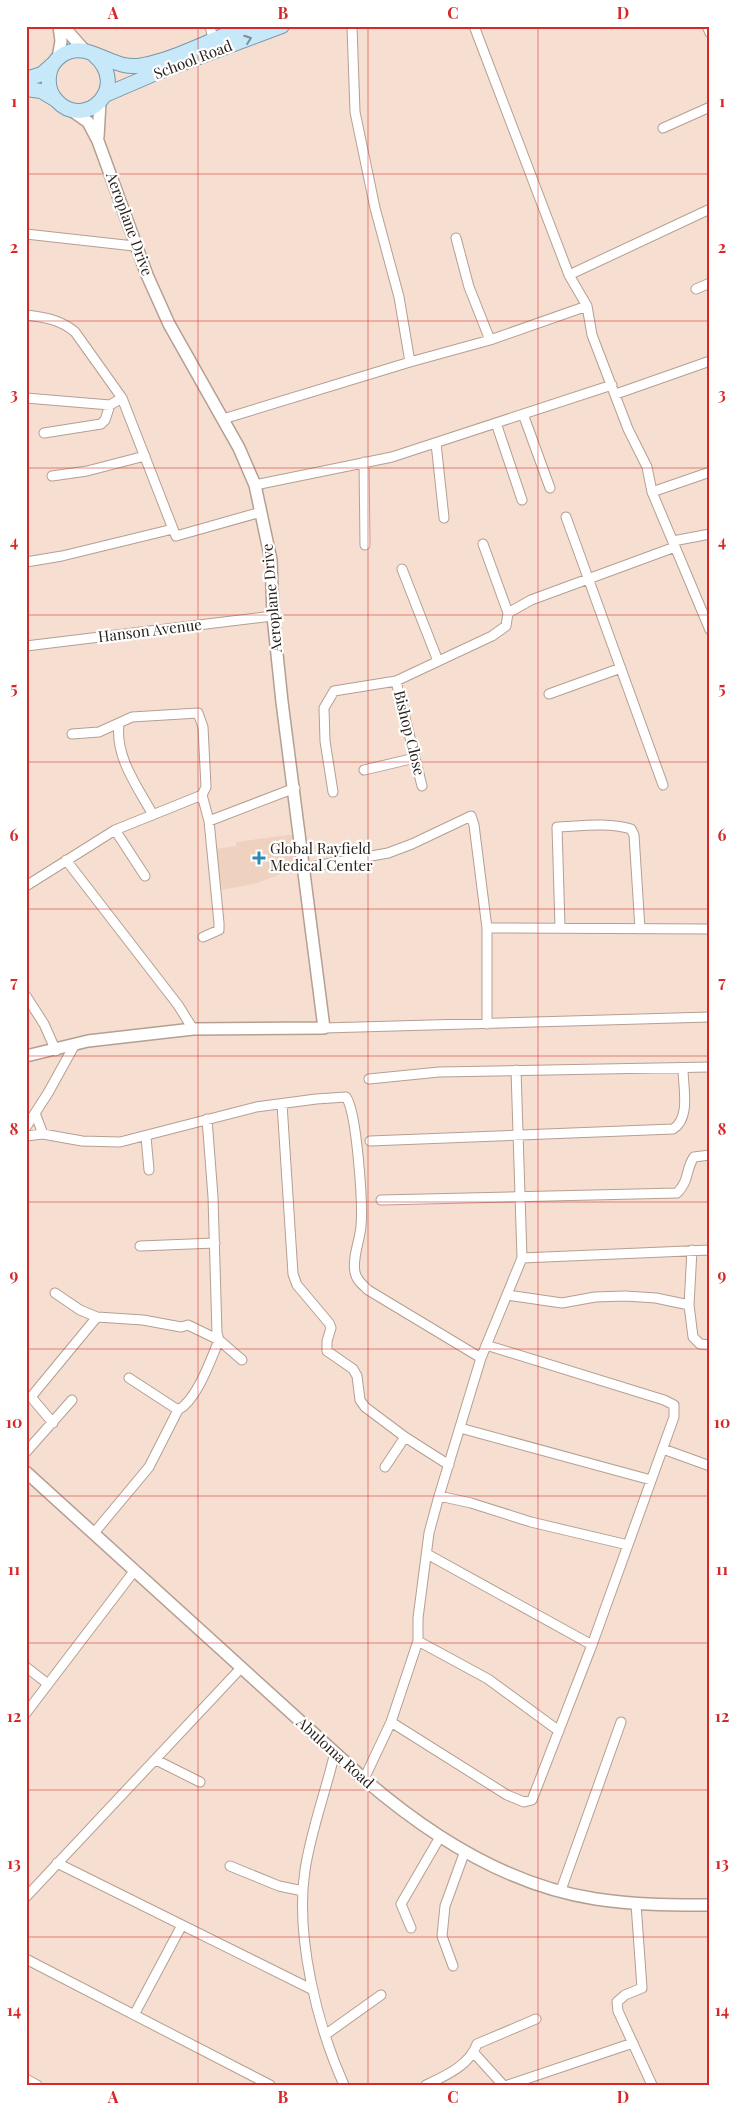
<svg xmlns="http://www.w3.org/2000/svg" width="736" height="2111" font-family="'Playfair Display',serif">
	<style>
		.built { fill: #efd1bf }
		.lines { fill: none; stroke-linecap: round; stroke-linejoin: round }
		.minor-casing { stroke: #b59f92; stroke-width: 11 }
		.tertiary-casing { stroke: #b59f92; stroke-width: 14 }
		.primary-casing { stroke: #7698a9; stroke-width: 16 }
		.minor { stroke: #fff; stroke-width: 9 }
		.tertiary { stroke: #fff; stroke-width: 11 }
		.primary { stroke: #c6e8f9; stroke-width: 14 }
		.oneway { stroke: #7f8e96 }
		.grid { fill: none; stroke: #d62828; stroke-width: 1; stroke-opacity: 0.55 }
		.poi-dot { fill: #288bb5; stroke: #fff; stroke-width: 2 }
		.labels { text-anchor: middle; stroke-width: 4.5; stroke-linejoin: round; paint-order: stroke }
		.street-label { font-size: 15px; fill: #29211c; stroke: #fff }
		.poi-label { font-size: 15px; fill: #29211c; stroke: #fff; text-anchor: start }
		.neatline { fill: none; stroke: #d62828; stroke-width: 2 }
		.grid-label { font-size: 16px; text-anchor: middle; font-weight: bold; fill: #d62828 }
	</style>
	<rect width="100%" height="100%" fill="#f6dfd1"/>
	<path class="built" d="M295,834L301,866L257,883L222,890L216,849L236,846V842Z"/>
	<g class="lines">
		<g class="minor-casing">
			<path id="minor" d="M210,26L213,39
				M352,26L355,112L375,208L399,297L410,362L490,340L587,306
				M474,26L569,275L587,306L592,335L628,429L647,467L652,492L710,630
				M707,26L710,33
				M663,128L710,107
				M26,234L134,246
				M456,238L469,287L490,340
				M569,275L710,209
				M696,289L710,283
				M26,315C45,317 61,320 75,332L122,398L173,529
				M616,394L710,361
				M26,398L110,405L122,398
				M523,414L550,488
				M223,419L410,362
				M496,423L522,500
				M44,433L101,424L105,420L110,405
				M436,443L444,518
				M364,462L365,545
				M52,476L87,471L145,456
				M255,485L392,457L612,385
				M652,492L710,472
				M566,517L663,785
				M673,541L710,534
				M26,562L62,556L173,529L176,536L261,512
				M402,569L438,661
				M508,613L531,600L675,547
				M26,646L273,616
				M396,681L422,786
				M549,694L621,668
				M119,724C115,757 137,786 153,815
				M364,770L415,758
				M333,792L325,741L324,708L334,691L396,681L492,636L506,626L508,613L483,544
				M202,795L209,821L219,923V930L203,937
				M209,821L295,788
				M115,830L145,876
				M66,860L178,1005L193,1029
				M304,868L388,853L412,844L471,816L474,825L487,928V1024
				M26,886L115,830L202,795L206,787L203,727L198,713L132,717L99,732L72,734
				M560,927L557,827C580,826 608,822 631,829L634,835L640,929
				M487,928L710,929
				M26,996L44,1024L56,1051
				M324,1028L710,1017
				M369,1079L439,1072L710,1067
				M282,1104L293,1274L297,1285L329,1323L331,1328L327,1341V1351L353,1369L357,1376L360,1400L365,1407L405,1437
				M35,1113L43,1134
				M26,1127L48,1093L74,1046
				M26,1136L43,1134L82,1141L120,1142L256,1107L316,1099L346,1097C357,1112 363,1205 361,1226C360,1240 352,1258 355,1272C356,1280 362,1284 368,1290L481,1358
				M146,1137L149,1170
				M370,1141L673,1129C691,1118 683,1087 683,1069
				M381,1200L677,1193C690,1180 685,1170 694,1157L710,1155
				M140,1246L215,1243
				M692,1250L689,1305L693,1337L700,1344L710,1345
				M522,1258L710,1250
				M55,1293L80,1310L97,1317L143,1320L181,1327L188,1325L219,1340L242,1360
				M507,1295L562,1303L595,1297L625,1296L656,1298L689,1305
				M129,1378L178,1410
				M53,1423L31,1397L97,1317
				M460,1428L651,1480
				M663,1449L710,1466
				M26,1452L72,1400
				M385,1467L405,1437L449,1465
				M439,1496L471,1503L531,1522L628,1545
				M94,1533L149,1467L178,1410C197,1400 211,1359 219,1340L217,1333L213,1197L207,1119
				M427,1554L592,1645
				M418,1641L488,1679L559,1731
				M26,1667L48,1684
				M26,1713L135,1570
				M391,1722L507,1795L524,1802L532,1800L592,1645L674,1417V1405L664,1400L486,1345
				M335,1752C326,1791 311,1830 305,1870C295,1936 317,2025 344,2085
				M156,1760L200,1782
				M364,1779L391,1722L418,1641V1618L429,1533L439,1496L481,1358L522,1258L516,1070
				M57,1863L313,1990
				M230,1866L279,1886L303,1891
				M561,1890L621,1722
				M26,1897L241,1668
				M636,1904L642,1988L625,1995L617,2002L618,2011L652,2085
				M411,1928L401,1904L440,1837
				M26,1959L270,2085
				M453,1966L442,1936L445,1906L465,1851
				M134,2015L182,1925
				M325,2035L381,1995
				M474,2053L503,2085
				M26,2079L37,2085
				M426,2085C445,2076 470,2065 477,2044L536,2019
				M508,2085L633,2043"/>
		</g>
		<g class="tertiary-casing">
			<path id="tertiary" d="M63,26L85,51
				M58,58L61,41L59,26
				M98,137L100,102
				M26,1056L88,1041L193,1029L324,1028L282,702L273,616L271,560L255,485L239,448L169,324L147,275L98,141L88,122L71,110
				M26,1472L364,1779C430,1836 509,1886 596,1899C634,1905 672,1905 710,1905"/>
		</g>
		<g class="primary-casing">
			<path id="primary" d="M94,55C131,87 85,131 57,101C50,94 48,85 49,76C51,59 68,47 85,51C105,56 121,70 143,65C176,59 215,38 247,26
				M26,79L42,74L53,64
				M26,89L41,91L56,100
				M105,95L156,73L282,26"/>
		</g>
		<use href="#minor" class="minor"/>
		<use href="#tertiary" class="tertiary"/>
		<use href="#primary" class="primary"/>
	</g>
	<defs><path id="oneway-chevron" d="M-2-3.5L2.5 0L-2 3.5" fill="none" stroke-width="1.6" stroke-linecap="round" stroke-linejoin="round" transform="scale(1.25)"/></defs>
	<use class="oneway" href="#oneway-chevron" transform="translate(248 39) rotate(-20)"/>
	<path class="grid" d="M198,26V2085M368,26V2085M538,26V2085M26,174H710M26,321H710M26,468H710M26,615H710M26,762H710M26,909H710M26,1056H710M26,1202H710M26,1349H710M26,1496H710M26,1643H710M26,1790H710M26,1937H710"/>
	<path class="poi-dot" d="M256.5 850.5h5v5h5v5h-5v5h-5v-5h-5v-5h5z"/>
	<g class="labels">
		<g class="street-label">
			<text transform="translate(193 60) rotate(-21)" y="5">School Road</text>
			<text transform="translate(129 224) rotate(70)" y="5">Aeroplane Drive</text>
			<text transform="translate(272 598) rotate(-95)" y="5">Aeroplane Drive</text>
			<text transform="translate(150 631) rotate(-7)" y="5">Hanson Avenue</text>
			<text transform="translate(409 733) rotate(76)" y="5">Bishop Close</text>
			<text transform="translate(335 1753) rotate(42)" y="5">Abuloma Road</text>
		</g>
		<g class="poi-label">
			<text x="270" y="854">Global Rayfield<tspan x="270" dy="17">Medical Center</tspan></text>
		</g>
	</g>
	<rect width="736" height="2111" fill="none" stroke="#ffffff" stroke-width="55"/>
	<rect x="28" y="28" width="680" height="2056" class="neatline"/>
	<g class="grid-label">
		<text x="113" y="19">A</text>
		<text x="283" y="19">B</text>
		<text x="453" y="19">C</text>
		<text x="623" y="19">D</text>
		<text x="14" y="107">1</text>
		<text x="722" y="107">1</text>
		<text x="14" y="253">2</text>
		<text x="722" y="253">2</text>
		<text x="14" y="400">3</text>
		<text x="722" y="400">3</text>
		<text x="14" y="547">4</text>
		<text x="722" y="547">4</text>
		<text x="14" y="694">5</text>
		<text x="722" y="694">5</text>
		<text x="14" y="841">6</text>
		<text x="722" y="841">6</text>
		<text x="14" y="988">7</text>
		<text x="722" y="988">7</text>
		<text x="14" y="1135">8</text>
		<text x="722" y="1135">8</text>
		<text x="14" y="1281">9</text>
		<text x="722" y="1281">9</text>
		<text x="14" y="1428">10</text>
		<text x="722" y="1428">10</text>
		<text x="14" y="1575">11</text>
		<text x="722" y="1575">11</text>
		<text x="14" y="1722">12</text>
		<text x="722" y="1722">12</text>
		<text x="14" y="1869">13</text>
		<text x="722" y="1869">13</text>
		<text x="14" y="2016">14</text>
		<text x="722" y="2016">14</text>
		<text x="113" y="2103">A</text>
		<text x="283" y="2103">B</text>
		<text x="453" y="2103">C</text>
		<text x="623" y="2103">D</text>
	</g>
</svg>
